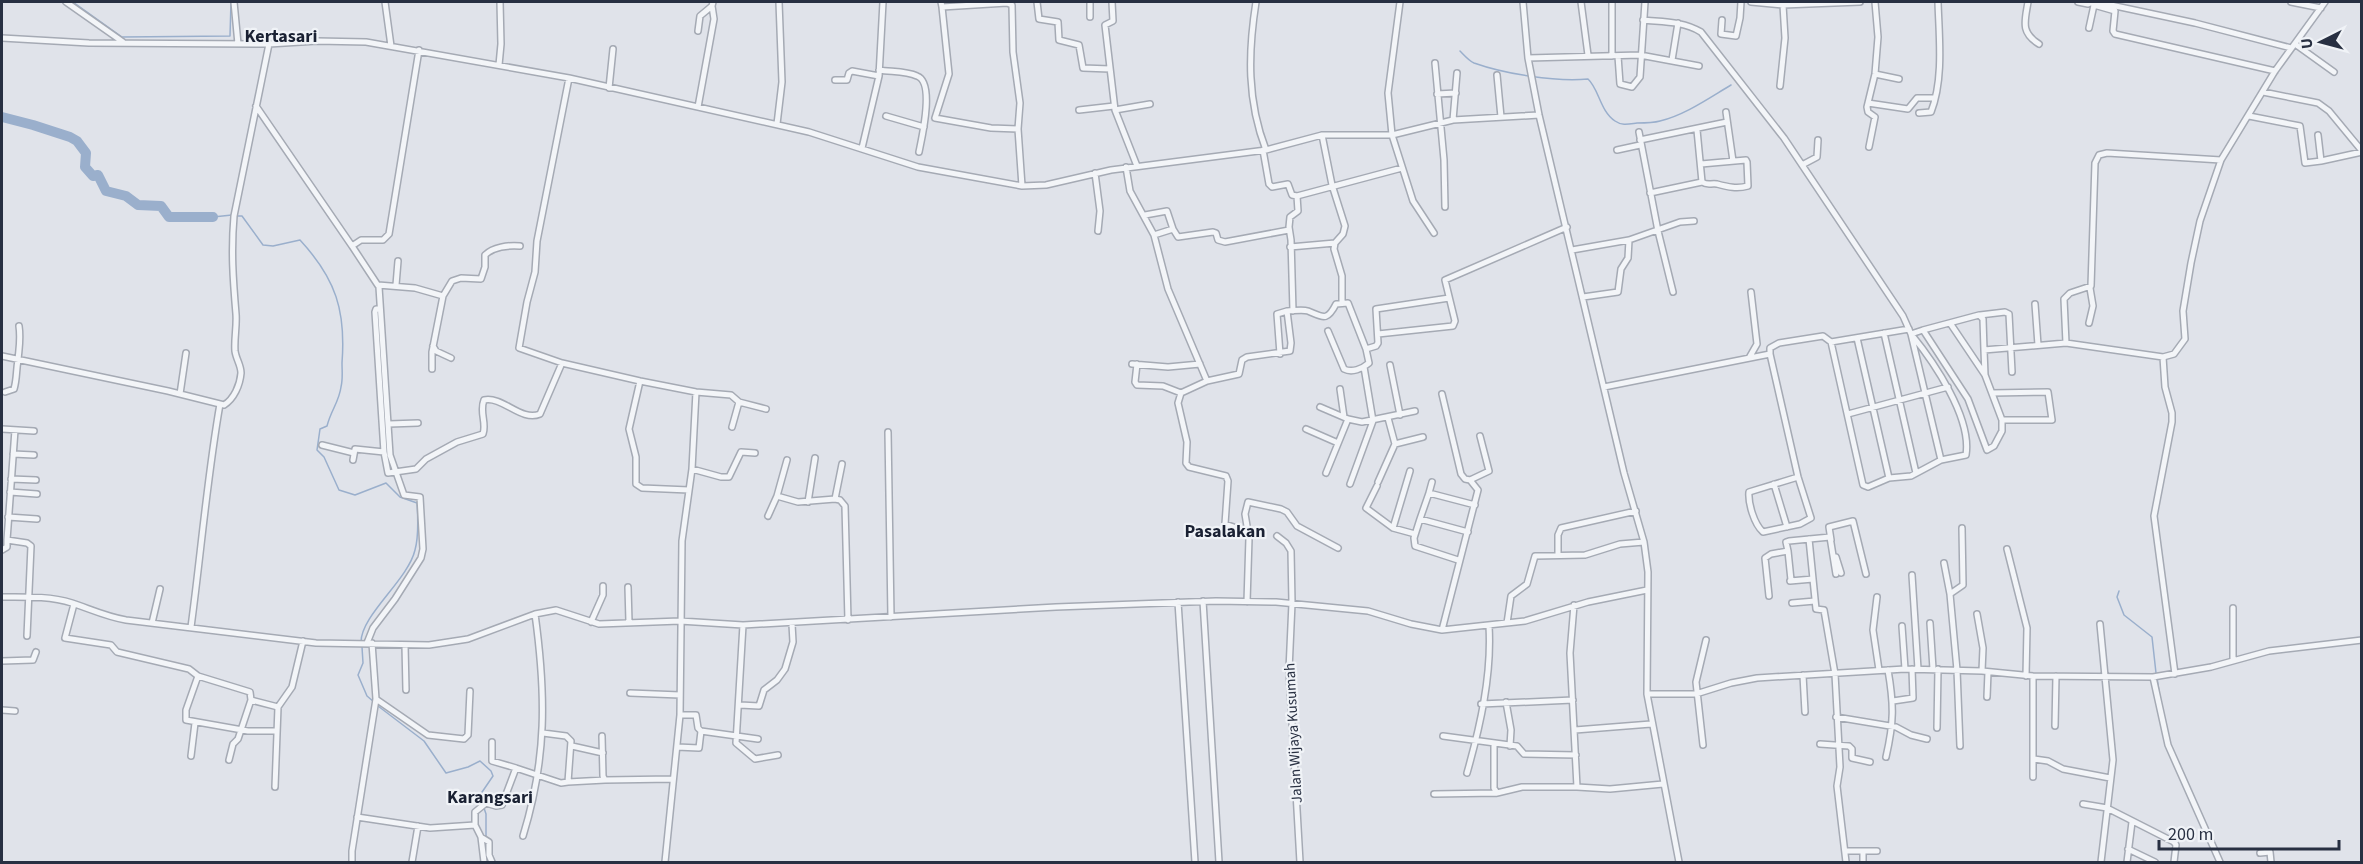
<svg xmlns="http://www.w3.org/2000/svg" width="2363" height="864" font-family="'Source Sans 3',sans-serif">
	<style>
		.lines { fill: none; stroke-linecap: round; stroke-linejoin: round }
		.stream { stroke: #9aafcc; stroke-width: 1.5 }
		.river { stroke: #9aafcc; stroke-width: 10 }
		.street-casing { stroke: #a5aab4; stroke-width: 8 }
		.street { stroke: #f3f5f8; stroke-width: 5 }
		.labels { text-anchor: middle; stroke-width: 4.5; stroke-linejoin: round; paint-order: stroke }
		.street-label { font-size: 15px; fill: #283042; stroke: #f0f3f7 }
		.quarter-label { font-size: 18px; font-weight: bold; fill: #1a2133; stroke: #f0f3f7 }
	</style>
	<rect width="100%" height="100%" fill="#e0e3ea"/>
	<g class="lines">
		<path class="stream" d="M73,2L122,37L230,36L231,2
			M1460,51C1464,55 1469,61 1474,63C1505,74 1555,82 1588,79C1599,89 1600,111 1615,121C1622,126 1629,124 1637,123C1645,123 1653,123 1660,121C1685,115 1709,98 1731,85
			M236,216H242L263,245L273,246L300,240C336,279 346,311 342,363C342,371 343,379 341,387C339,402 331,410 327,426L320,429L317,450L324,457L339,490L355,495L386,483L400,497L417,503C418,518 419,536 415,550C408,580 361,615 361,642
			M213,217L232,215
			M2119,591L2117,597L2124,615L2152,637L2156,673
			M362,647L363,663L358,675L367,696L374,702
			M2157,678L2159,691
			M378,706L424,741L446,773L468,767L480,761L491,771L493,776L478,798L482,804
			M2178,762L2219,853
			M484,808L486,814V839"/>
		<path class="river" d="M2,117L33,125L70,137L77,141L86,153L85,167L93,176L98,175L106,191L126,196L138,205L161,206L169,217H213"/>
		<g class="street-casing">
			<path id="street" d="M66,2L123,42
				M234,2L238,44
				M385,2L391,46
				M941,2L942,7L1007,3L1012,5L1013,52L1020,103L1018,129L1022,186
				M1037,2L1039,19L1058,22L1059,40L1079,45L1083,68L1110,69
				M1090,2V17
				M1112,2L1113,21L1105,25L1115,110L1137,166
				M1256,2C1248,53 1247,101 1266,150
				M1400,2L1388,93L1392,135L1413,201L1434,233
				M1523,2L1528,58L1539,115L1624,473L1644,542L1648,572L1647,694L1679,862
				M1581,2L1588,55
				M1612,2V56
				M1751,2L1783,5L1860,2
				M2028,2C2025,21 2020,32 2039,44
				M2078,2L2088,4L2093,2
				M2097,2L2195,23L2291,48
				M2291,2L2321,8
				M942,7L949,74L935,118L991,128L1018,129
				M1643,20C1663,22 1683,21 1701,32L1784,138L1903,316L1911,334L1941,460
				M1722,20L1721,34L1736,36L1740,18L1741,2
				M2089,28L2094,5L2115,11L2113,31L2115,34L2275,71
				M698,31L700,16L712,6L713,2
				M2,38L89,43L269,44L317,41L366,42L569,78L809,132L918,167L1022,186L1046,185L1111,170L1266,150L1322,135H1392L1453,120L1539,115
				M2295,44L2334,72
				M1618,56L1620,84L1632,87L1640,77L1645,2
				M1528,58L1640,55L1699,66
				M1672,60L1678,23
				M1435,63L1444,160L1445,207
				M499,65L501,44L500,2
				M879,70C891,72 906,71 917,76C935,82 922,137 919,152
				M1875,74L1899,79
				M1497,75L1501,117
				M569,78L537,241L535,272L527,302L519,348L562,363L640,381L696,392L731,395L739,402L766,409
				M835,80H847L849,73L852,71L879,76
				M1780,86L1785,38L1783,5
				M609,88L613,49
				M2263,92L2318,103L2329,111L2362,151
				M1437,94L1456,93
				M1868,103L1908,109L1917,98H1935
				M256,106L352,246
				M698,107L714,19L712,6
				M1079,110L1114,106
				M1115,110L1150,104
				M1726,112L1733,161
				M1919,113L1931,112C1944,79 1939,36 1938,2
				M886,116L924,127
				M2249,116L2300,126L2305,163L2321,161L2318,135
				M1453,120L1457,73
				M777,124L782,82L779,2
				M1697,130L1702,182C1708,186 1710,183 1717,184C1728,187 1737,189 1748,186L1747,162L1746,160L1701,164
				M1639,132L1658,231L1673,292
				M1322,135L1332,185L1345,226L1343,234L1335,243L1334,249L1342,276V303
				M1640,140L1727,122
				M1869,147L1875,117L1868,112L1867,107L1875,74L1878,37L1875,2
				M862,148L879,76L883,2
				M1263,150L1269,184L1272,187L1288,184L1292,195L1297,196L1298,211L1290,217L1289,227L1291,240L1293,311
				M1617,150L1640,145
				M2321,161L2362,152
				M1802,165L1817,157L1818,140
				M1126,167L1130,191L1154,235L1168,289L1207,381L1181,393L1178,403L1187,442L1186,463L1189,467L1226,476L1228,481L1225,524L1248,532
				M1095,173L1100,211L1098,231
				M1650,193L1702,182
				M1297,196L1402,168
				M1145,215L1167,211L1173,229
				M1154,235L1173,229L1178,237L1213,232L1216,233L1218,240L1225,242L1289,230
				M1290,247L1335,243
				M1572,250L1629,240L1680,222L1694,221
				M378,285L415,288L443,296L452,281L461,278L481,279L485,267V255C493,247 508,245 520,246
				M396,285L398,261
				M1583,297L1618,292L1621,269L1628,258L1629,240
				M2035,304L2038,345
				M380,309H376L375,312L384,452L388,473L416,469L426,459L457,442L483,434C487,423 479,412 484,400C503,396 521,422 540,414L562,363
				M1980,315L2005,312L2009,314L2012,372
				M1950,323L1985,375L2002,420V431L1994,446L1987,450L1968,399L1923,330L1979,315L1983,319L1984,350
				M2089,323L2093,306L2090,288
				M1328,331L1344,369C1352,373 1362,369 1369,363L1366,349L1376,346L1378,343L1376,309L1449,298
				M1884,333L1916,473
				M1378,334L1453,326L1455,321L1445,280L1567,227
				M1857,338L1889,478
				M1831,342L1863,485L1868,487L1889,478L1911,476L1941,460L1966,455C1972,418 1934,362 1911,334L1923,330
				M2066,343L2163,357
				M433,346L436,351L451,358
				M1280,354L1277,314L1287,311
				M1770,354L1798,477L1811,518L1800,524L1763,532C1754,524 1748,503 1749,492L1798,477
				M2,356L168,391L220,404
				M1749,358L1757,344L1751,292
				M1132,364L1168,367L1200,364
				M1137,364L1135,382L1137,385L1163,386L1181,393
				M1390,365L1400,415
				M432,369V352L443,296
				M1985,375L1984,350L2066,343L2064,299L2070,293L2091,286L2095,163L2099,155L2107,153L2221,160
				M640,381L629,429L636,457V484L642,488L689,490
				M1207,381L1239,374L1242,360L1247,357L1290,351L1291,343L1287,311C1293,311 1302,309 1308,311C1323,317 1327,322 1336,304L1348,303L1366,349
				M1604,387L1770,354V348L1779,343L1823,336L1831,342L1909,329
				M1340,389L1344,417
				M5,392L14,389C17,379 16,371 18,360C19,348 21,339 19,326
				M1992,393L2048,392L2052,420H2002
				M180,394L186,353
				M1320,407L1348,419L1362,422L1415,411
				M1848,414L1948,387
				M389,424L418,423
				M732,427L739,402
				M2,429L34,431
				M1306,429L1338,443
				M15,430L7,540L27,543L31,546L27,636
				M888,432L891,617
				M1395,444L1423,437
				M322,445L354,453
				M13,454L34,455
				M353,460L355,449L384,452
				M787,460L777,496L798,502L835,499L840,500L845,506L848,620
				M692,469L721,477H729L741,452L755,453
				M1326,473L1348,419
				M11,479L36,480
				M1470,480L1489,471L1480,436
				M1378,482L1395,444L1388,418
				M1350,484L1373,421L1364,367
				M1774,484L1787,527
				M1377,486L1366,508L1393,528L1415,534
				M10,492L37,494
				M1429,493L1432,482
				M835,499L842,464
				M808,502L815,458
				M768,516L777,496
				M8,517L37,519
				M1420,519L1429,493L1475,505
				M1393,528L1410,471
				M1277,536L1286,543L1291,551L1292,603L1289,670L1300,862
				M1809,539L1816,609L1824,610L1835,674L1840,767L1837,786L1846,862
				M1831,540L1829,527L1853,521L1866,574
				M2007,549L2027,628L2026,676
				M2,550L7,547V540
				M1788,551L1791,580
				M1558,555V535L1561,528L1636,511
				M1836,557L1841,573
				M1458,560L1415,546L1414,538L1420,519L1468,532
				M1944,563L1950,594
				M1912,575L1918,669
				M1790,581L1813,579
				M628,587L629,622
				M1769,596L1765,558L1771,554L1788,551L1786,542L1789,541L1830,537L1836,574
				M2,597C25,597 50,596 72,603C90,609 107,617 126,620L316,643L429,645L468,639L535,614L556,610L599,624L680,621L743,625L1056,607L1216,601L1276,602L1368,611L1411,624L1442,630L1525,621L1588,602L1647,590
				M1877,597L1873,630L1879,670
				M1203,601L1219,862
				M1178,602L1195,862
				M1247,602L1249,538L1245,514L1248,502L1281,509L1287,512L1297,526L1338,548
				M1792,603L1815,601
				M74,604L65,638L111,645L117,652L189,669L198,676L250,692L251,700L278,707
				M1574,605L1570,653L1577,787
				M1977,614L1983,648L1982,671
				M591,622L603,595V586
				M152,623L160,589
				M1507,623L1511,596L1527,584L1535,556L1585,555L1620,544L1644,542
				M1930,623L1933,669
				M2100,624L2113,760L2101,862
				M743,625L736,743L755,759L778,755
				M1902,626L1905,669
				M191,627C201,553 207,478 220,404L224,405C234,399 240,385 241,373C241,365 236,359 235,351C234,339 237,326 236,314C233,279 231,251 234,216L269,44
				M1442,630L1478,490L1470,480L1465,479L1461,474L1442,394
				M367,643L373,628L395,599L421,558L423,549L420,497L404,495L390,455L379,287L352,246L361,240H383L389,234L419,50
				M405,645L406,690
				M2233,660V608
				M2,661L33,660L36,652
				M2175,674L2154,516L2172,422V413L2165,387L2163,357L2174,354L2185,339L2183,311L2191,263L2200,221L2221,160L2275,71L2325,2
				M1803,675L1805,712
				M198,676L186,710V720L248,731H277
				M2033,676V777
				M2153,677L2168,745L2220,862
				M630,693L680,695
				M1647,694H1696L1731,683L1757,678L1905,669L1982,671L2033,676L2153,677L2211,667L2269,651L2362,640
				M1987,697L1988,672
				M376,699L428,735L464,739L468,735L470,691
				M1893,701L1913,698L1912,669
				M1506,702L1511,730L1510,746
				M1481,704L1573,700
				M740,705L759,706L764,690L777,680L785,669L793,642L792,624
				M2,710L15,711
				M680,715H696L698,728L701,731L758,739
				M1836,717L1896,727L1911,735L1927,739
				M2055,726L2056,676
				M1937,728L1938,669
				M1575,730L1651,724
				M602,736L603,776L605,780L673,779
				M1443,736L1517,746L1524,754L1576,755
				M1494,744V788L1497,793
				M1820,744L1849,746L1852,749V758L1870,762
				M1703,745L1696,682L1706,640
				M572,746L603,753
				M1960,746L1957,670L1950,594L1963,585L1962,528
				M677,747L699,748L701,731
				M191,756L195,723
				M1886,757C1894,722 1894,705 1888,670
				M2034,759L2048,761L2063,769L2110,778
				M229,760L233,744L238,739L251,700
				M516,768L561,783L568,782L571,741L566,736L543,733
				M1467,773C1480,727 1492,675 1489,626
				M568,782L605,780
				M275,787L278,707L292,687L303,641
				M1434,794L1497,793L1522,787H1577L1610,789L1663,784
				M2083,804L2107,808L2174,842L2176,845L2174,862
				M357,817L430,828L475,825
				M523,836C547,758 546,694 535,614
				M481,837L489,842V855L492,862
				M2128,849L2155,862
				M1845,851H1863V862
				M1863,851H1877
				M2260,853L2270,852L2271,862
				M352,862V851L376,699L372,643
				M412,862L418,826
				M484,862L481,837L475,825V812L486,803L496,806L502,805L516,768L492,761V742
				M665,862L680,715L682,541L692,469L696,392
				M2127,862L2132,822"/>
		</g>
		<use href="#street" class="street"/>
	</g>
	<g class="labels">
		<g class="street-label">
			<text transform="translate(1293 733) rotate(-93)" y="5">Jalan Wijaya Kusumah</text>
		</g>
		<g class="quarter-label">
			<text x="281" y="42">Kertasari</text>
			<text x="1225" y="537">Pasalakan</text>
			<text x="490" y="803">Karangsari</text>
		</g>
	</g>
	<rect width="2363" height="864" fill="none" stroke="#283042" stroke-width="6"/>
	<g transform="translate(2321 42) rotate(264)" stroke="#f0f3f7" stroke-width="4.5" paint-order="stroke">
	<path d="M0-4.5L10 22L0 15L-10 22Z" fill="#283042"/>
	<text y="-9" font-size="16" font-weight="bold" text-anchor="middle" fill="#283042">U</text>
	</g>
	<path d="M2159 840v9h180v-9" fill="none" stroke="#283042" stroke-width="3"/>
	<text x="2168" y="840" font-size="18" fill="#283042" stroke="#f0f3f7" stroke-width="4.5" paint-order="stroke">200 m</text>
</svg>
